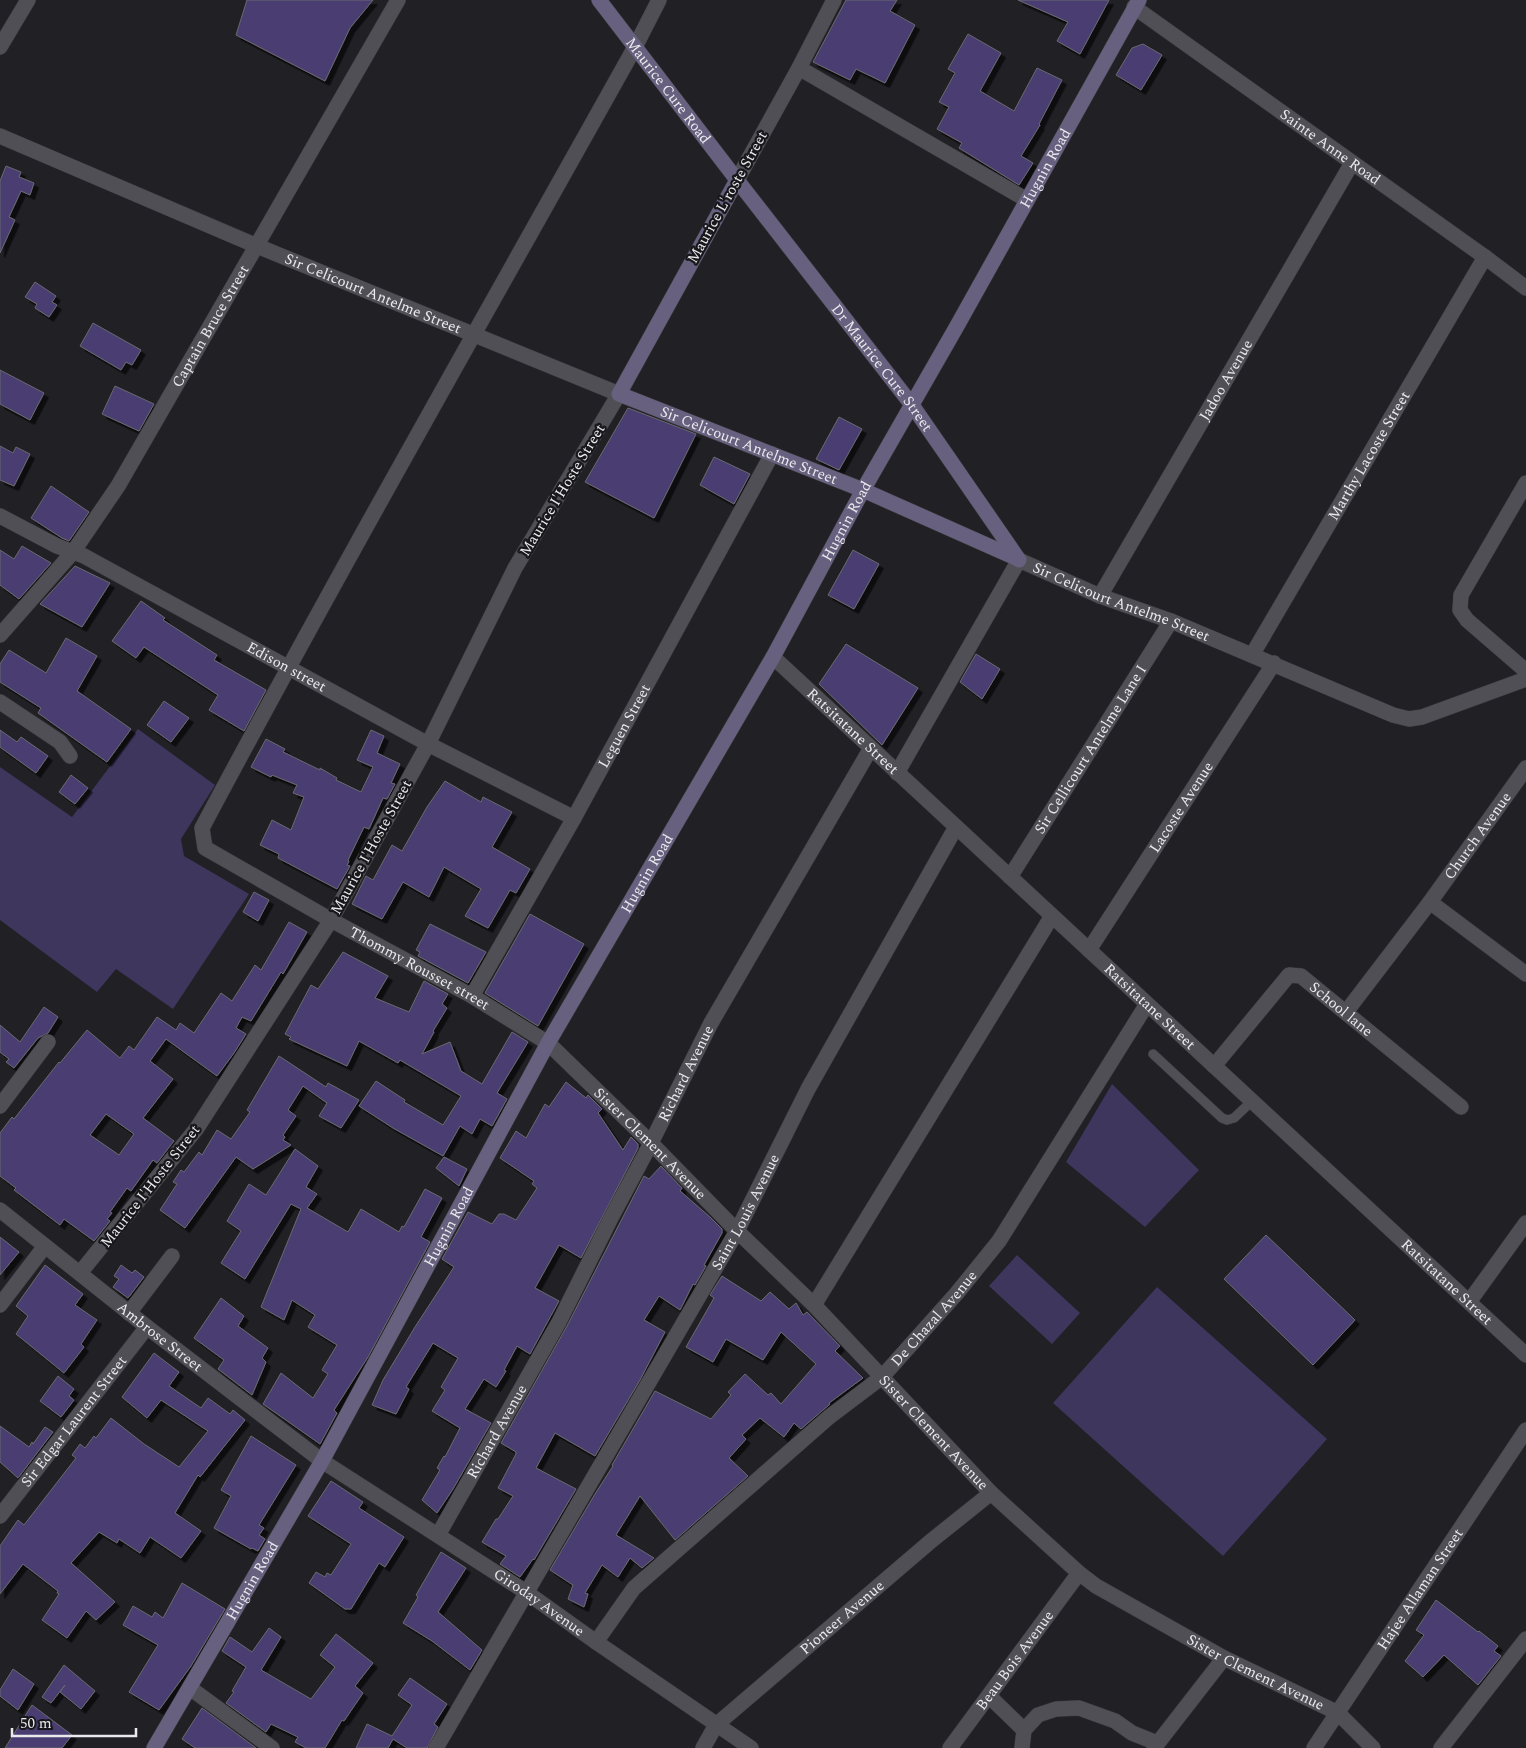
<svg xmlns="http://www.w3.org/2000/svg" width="1526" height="1748" font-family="Spectral,serif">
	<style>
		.green { fill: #3e365d }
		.building { fill: #483d72; stroke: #6a6a6f; fill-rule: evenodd; filter: url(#shadow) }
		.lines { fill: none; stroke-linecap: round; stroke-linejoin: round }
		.service-casing { stroke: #3b3b3f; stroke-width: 10 }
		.minor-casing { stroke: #3b3b3f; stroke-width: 16 }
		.tertiary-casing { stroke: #3b3b3f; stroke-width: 16 }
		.secondary-casing { stroke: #3b3b3f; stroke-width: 16 }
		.service { stroke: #504f55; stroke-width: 9 }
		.minor { stroke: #504f55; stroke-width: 15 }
		.tertiary { stroke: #504f55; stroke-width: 15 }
		.secondary { stroke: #67617f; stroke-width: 15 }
		.labels { text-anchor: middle; stroke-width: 4.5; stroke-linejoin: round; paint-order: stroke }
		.street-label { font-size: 15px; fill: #eaeaed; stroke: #18171b }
	</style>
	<defs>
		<filter id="shadow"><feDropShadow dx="4.5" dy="4.5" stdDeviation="0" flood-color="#0009"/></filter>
	</defs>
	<rect width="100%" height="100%" fill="#212025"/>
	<path class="green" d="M138,729L215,785L181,839L184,856L249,894L173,1009L116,969L97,992L0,920V767L72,817Z
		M1112,1084L1199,1170L1145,1227L1066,1162Z
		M1017,1255L1080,1313L1052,1344L989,1286Z
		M1157,1287L1327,1439L1223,1556L1053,1403Z"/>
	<path class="building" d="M247,0H373L350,28L325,81L236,35Z
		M846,0H897L890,11L915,25L885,83L856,69L850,80L813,62Z
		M1018,0H1109L1080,54L1057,41L1068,22Z
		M968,34L1001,53L980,91L1014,111L1037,68L1062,80L1039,124L1040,125L1021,156L1033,163L1019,185L959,148L962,143L937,129L949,107L939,102L955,73L948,69Z
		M1143,44L1162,55L1141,90L1116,75L1132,48Z
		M6,166L21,172L19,177L34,183L30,195L21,191L9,217L15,220L0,253V181Z
		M35,282L56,296L52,302L57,305L49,317L35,308L37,304L25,297Z
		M93,323L141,350L132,365L126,362L121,370L80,346Z
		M0,370L44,393L30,420L0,404Z
		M115,386L154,404L139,431L102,414Z
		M628,408L696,434L654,518L585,482Z
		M839,417L862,429L839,470L816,459Z
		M0,446L13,453L16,447L30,454L14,486L0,480Z
		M714,457L750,474L734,504L700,485Z
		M51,486L89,512L69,541L62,538L31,518Z
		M22,546L51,563L19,599L0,585V550L14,559Z
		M853,550L879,564L854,609L828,595Z
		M75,566L110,583L82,627L40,604Z
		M141,601L165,618L163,620L217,655L214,660L266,690L244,731L209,710L218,695L144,647L136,658L112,641Z
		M66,638L97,656L77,691L131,729L107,762L38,713L41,708L0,682V664L9,650L46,673Z
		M846,644L918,688L882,745L819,684Z
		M976,654L1000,669L982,699L960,682Z
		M164,701L189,718L171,742L147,725Z
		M0,730L17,742L21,737L48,756L36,773L0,747Z
		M371,730L384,736L377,753L400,764L391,783L395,784L387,799L383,798L369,829L364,827L348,860L349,861L347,865L350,866L337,889L278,858L279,854L260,845L272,820L291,830L304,797L293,793L297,785L272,775L271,777L251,767L266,739L285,749L283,752L320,770V768L337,778L336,780L361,792L373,767L357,760Z
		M71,775L88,788L75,804L59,792Z
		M445,781L481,802L483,797L512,812L492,847L530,869L516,893L510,890L488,928L465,916L481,889L444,867L429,897L403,882L382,919L352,904L366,876L373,880L392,845L402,851L427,807Z
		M254,892L269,900L258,921L243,912Z
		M530,914L584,944L538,1026L485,993Z
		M289,922L307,932L283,974L281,972L251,1021L242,1017L236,1028L246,1034L234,1053L217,1076L166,1039L150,1061L173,1079L143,1118L174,1141L157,1163L153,1160L131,1191L127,1188L110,1212L112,1213L107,1219L110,1221L94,1241L64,1219L60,1225L14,1190L16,1188L0,1176V1133L12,1117L14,1119L59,1062L60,1063L87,1030L120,1058L129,1046L134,1050L157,1017L176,1030L180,1023L194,1033L221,993L232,1001L255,965L261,970ZM106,1114L134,1134L119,1155L90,1135Z
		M430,924L486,952L468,983L418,956L420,952L416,950Z
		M343,952L388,976L375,998L409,1012L424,981L448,994L442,1004L447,1008L433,1031L434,1032L422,1054L450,1042L461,1071L482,1084L512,1032L528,1042L497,1093L507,1099L492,1126L480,1119L472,1134L460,1126L443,1156L393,1128L359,1106L376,1081L405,1100L404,1102L443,1125L461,1096L400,1060L398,1063L359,1041L347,1066L289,1039L291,1037L285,1034L311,985L318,989Z
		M44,1007L58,1017L48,1033L38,1038L14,1068L6,1062L9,1059L0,1052V1025L20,1042Z
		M279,1056L326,1087L328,1083L359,1100L341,1128L319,1116L327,1103L303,1086L288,1110L296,1116L283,1135L285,1137L283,1140L291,1145L253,1169L236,1157L185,1228L160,1210L177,1184L173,1182L181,1170L184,1172L199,1152L202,1155L217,1130L231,1139L250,1112L247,1110Z
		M566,1082L586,1098L588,1095L602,1109L598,1113L623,1150L631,1137L638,1144V1148L581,1258L559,1245L535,1288L559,1301L530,1354L517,1346L504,1370L506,1371L496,1387L484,1379L465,1409L491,1423L453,1489L437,1513L422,1500L440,1470L437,1468L444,1456L445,1457L460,1428L432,1411L445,1390L441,1387L458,1358L433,1343L406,1387L409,1389L396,1414L372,1405L383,1380L415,1327L454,1267L442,1259L468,1212L492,1224L499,1214H504L516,1220L537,1188L532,1184L534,1181L500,1158L516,1131L526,1138L545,1104L549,1107Z
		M295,1149L318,1166L306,1187L317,1194L307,1208L348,1232L361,1209L399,1232L402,1226L404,1227L425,1189L442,1198L421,1237L430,1242L368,1357L334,1410L337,1413L320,1444L263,1404L281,1373L313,1398L328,1374L322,1370L337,1345L308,1327L315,1315L292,1300L284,1320L261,1307L301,1209L291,1204L245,1279L221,1263L241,1231L227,1221L249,1184L266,1195Z
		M444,1157L467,1169L459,1186L436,1168Z
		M661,1166L682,1188L680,1191L710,1217L722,1229V1233L704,1265L706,1266L695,1285L693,1284L680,1310L659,1296L644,1320L665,1332L640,1380L595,1456L555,1433L536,1468L576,1489L534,1560L533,1559L520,1577L500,1564L506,1556L482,1542L496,1519H498L513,1496L498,1488L516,1454V1452L501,1443L567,1326L644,1176L649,1179Z
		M1266,1235L1355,1320L1313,1365L1224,1279Z
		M0,1237L19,1252L0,1275Z
		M45,1265L83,1294L75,1305L97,1320L81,1344L84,1347L64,1373L16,1334L28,1316L16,1306Z
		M121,1265L132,1273L135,1270L144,1277L128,1298L113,1287L119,1279L114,1276Z
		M722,1276L761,1301L770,1292L789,1309L796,1303L803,1315L807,1312L840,1346L835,1351L863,1378L829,1403L830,1404L801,1429L794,1423L784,1437L760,1418L742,1435L746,1439L729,1458L748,1476L675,1540L640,1496L616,1535L654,1558L642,1568L630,1558L618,1577L602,1565L585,1593L588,1594L584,1607L568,1599L573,1585L550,1570L595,1494L613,1466L612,1465L655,1391L711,1419L731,1395L728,1392L745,1374L768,1395L771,1393L781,1404L816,1364L781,1332L763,1360L726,1339L713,1362L686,1347L714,1298L710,1295Z
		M221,1298L244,1316L238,1326L268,1348L262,1358L266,1362L252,1395L218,1369L224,1360L194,1338Z
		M154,1353L179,1372L169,1386L201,1408L208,1398L230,1414L233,1410L245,1420L200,1477L198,1475L175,1513L201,1531L181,1558L150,1537L140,1553L119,1539L117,1543L99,1532L71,1563L115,1602L96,1620L86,1611L67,1638L42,1620L59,1594L57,1593L58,1591L23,1564L0,1594V1546L18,1520L24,1525L76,1458L72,1455L80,1444L85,1448L94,1436L96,1438L111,1418L144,1444L179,1467L208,1431L161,1400L147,1418L122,1397Z
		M58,1376L74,1389L69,1396L74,1400L61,1417L40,1401Z
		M0,1426L29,1447L32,1442L33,1444L45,1427L53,1432L18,1478L0,1462Z
		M251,1436L296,1465L259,1525L264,1528L259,1535L265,1539L258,1551L252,1548L251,1549L214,1528L231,1496L221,1490Z
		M331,1481L363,1502L359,1508L404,1537L385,1567L379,1563L351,1609H345L309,1583L316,1572L325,1577L327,1573L331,1575L351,1544L308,1516Z
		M441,1552L466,1568L438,1612L482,1650L470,1670L432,1641L403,1623L418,1597L416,1595Z
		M182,1583L225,1609L191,1666L159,1710L129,1692L158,1645L123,1625L133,1606L152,1617L155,1612L163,1618Z
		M1436,1600L1478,1632L1479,1631L1498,1646L1494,1651L1501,1656L1478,1685L1444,1655L1423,1677L1405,1661L1424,1635L1416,1630Z
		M269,1628L281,1637L261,1670L311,1699L335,1667L320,1655L336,1634L373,1663L355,1686L363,1693L344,1721L342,1720L325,1748H306L295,1742L298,1737L271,1724L266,1732L226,1703L234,1692L232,1691L246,1667L222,1651L230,1637L252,1652Z
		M64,1665L95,1691L81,1709L60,1692L65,1685L51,1703L42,1697Z
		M13,1669L34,1684L18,1710L0,1696V1690Z
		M410,1678L447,1704L434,1724L438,1727L427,1748H407L393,1739L388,1748H356L367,1724L392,1736L412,1705L398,1695Z
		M32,1705L72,1735L62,1748H5Z
		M202,1708L256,1748H195L182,1739Z"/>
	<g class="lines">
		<g class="service-casing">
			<path id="service" d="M1153,1054L1222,1118L1227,1120L1234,1118L1252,1101"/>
		</g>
		<g class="minor-casing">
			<g id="minor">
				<path id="s1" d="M659,0L635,47C490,307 342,565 202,828L205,848L331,920L472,996L548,1043L651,1143L737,1231L814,1305L991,1493L1079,1573L1096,1586L1224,1658L1338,1713L1373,1748"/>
				<path id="s2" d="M1134,7L1485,257L1526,288"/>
				<path d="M0,47L28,0"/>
				<path d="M799,68L1027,200"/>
				<path id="s3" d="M0,136L257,246L619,394L515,568L428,744L331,920L197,1128L80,1273"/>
				<path d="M737,180L799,68L834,0"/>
				<path d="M1526,483L1461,595L1460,610L1467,620L1526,671"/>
				<path id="s4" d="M0,516L57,546L84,556L428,744L574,818"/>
				<path id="s5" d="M1100,596L1352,163"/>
				<path id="s6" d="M0,635L73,552L118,486L398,0"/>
				<path id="s7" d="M1252,655L1485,257"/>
				<path d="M0,702L60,742L70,756"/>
				<path id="s8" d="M897,773L1019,560L1100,596L1171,621L1393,715L1409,719L1422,717L1526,679"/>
				<path id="s9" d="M1010,877L1171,621"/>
				<path d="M1430,902L1526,974"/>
				<path id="s10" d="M1089,950L1274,663"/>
				<path id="s11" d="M472,996L574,818L772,454"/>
				<path id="s12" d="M1346,1012L1430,902L1526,768"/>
				<path id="s13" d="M1214,1066L1289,975L1301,976L1461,1107"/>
				<path d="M0,1106L48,1042"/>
				<path d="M1469,1302L1526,1223"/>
				<path d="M0,1305L45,1246"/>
				<path d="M814,1305L1052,916"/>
				<path d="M129,1313L172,1256"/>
				<path id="s14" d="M322,1461L526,1592L596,1642L751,1748"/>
				<path id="s15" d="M0,1516L147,1327"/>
				<path id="s16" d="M438,1535L559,1322L612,1216L651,1143L711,1023L871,748"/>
				<path id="s17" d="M596,1642L634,1588L829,1417L882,1377L957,1293L999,1241L1147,1004"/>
				<path d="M190,1688L272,1748"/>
				<path d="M989,1696L1024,1730L1022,1748"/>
				<path d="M1024,1730L1038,1715L1056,1709L1079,1708L1115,1721L1132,1733L1157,1743"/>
				<path id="s18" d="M436,1748L737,1231L808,1089L956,827"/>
				<path id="s19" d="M703,1748L716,1725L931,1541L991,1493"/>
				<path id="s20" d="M950,1748L1079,1573"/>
				<path d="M1154,1748L1224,1658"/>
				<path id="s21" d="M1314,1748L1526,1430"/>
				<path d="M1441,1748L1526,1639"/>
			</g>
		</g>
		<g class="tertiary-casing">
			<g id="tertiary">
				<path id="s22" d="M773,657L1526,1355"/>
				<path id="s23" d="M0,1210L147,1327L322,1461"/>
			</g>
		</g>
		<g class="secondary-casing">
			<g id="secondary">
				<path id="s24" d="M599,0L737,180L912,405L1019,560"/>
				<path id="s25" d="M737,180L619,394L863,490L1018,559"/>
				<path id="s26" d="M154,1748L322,1461L548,1043L773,657L863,490L957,326L1139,0"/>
			</g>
		</g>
		<use href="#service" class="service"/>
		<use href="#minor" class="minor"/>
		<use href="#tertiary" class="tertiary"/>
		<use href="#secondary" class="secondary"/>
	</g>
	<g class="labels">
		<g class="street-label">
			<text dy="5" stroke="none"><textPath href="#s24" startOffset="114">Maurice Cure Road</textPath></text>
			<text dy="5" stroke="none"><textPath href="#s2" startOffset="241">Sainte Anne Road</textPath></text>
			<text dy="5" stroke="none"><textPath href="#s26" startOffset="1814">Hugnin Road</textPath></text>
			<text transform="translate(727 197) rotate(-61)" y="5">Maurice L'roste Street</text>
			<text dy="5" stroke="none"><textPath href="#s3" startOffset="405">Sir Celicourt Antelme Street</textPath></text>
			<text dy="5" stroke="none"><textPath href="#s6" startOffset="375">Captain Bruce Street</textPath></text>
			<text dy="5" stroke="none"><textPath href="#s24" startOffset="464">Dr Maurice Cure Street</textPath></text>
			<text dy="5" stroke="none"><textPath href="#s5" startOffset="250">Jadoo Avenue</textPath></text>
			<text dy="5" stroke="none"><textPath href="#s25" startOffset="384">Sir Celicourt Antelme Street</textPath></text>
			<text dy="5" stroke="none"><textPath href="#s7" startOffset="231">Marthy Lacoste Street</textPath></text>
			<text transform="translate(562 490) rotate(-59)" y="5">Maurice I'Hoste Street</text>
			<text dy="5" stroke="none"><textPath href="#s26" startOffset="1409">Hugnin Road</textPath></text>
			<text dy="5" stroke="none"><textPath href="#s8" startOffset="356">Sir Celicourt Antelme Street</textPath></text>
			<text dy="5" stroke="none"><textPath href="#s4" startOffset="324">Edison street</textPath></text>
			<text dy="5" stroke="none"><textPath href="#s11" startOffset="310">Leguen Street</textPath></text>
			<text dy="5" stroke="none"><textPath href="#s22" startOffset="109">Ratsitatane Street</textPath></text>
			<text dy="5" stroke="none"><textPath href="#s9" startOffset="151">Sir Cellicourt Antelme Lane I</textPath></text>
			<text dy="5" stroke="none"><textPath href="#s10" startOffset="170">Lacoste Avenue</textPath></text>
			<text dy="5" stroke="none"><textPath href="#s12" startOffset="220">Church Avenue</textPath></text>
			<text transform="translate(371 847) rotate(-61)" y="5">Maurice I'Hoste Street</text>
			<text dy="5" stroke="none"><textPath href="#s26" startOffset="1004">Hugnin Road</textPath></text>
			<text dy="5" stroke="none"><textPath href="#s1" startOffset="1212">Thommy Rousset street</textPath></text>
			<text dy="5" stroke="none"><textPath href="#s22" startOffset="514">Ratsitatane Street</textPath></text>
			<text dy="5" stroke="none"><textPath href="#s13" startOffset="182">School lane</textPath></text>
			<text dy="5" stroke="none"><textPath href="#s16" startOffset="524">Richard Avenue</textPath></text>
			<text dy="5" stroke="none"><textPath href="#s1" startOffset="1504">Sister Clement Avenue</textPath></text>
			<text transform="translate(150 1186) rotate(-52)" y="5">Maurice I'Hoste Street</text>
			<text dy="5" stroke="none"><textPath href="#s18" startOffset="619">Saint Louis Avenue</textPath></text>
			<text dy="5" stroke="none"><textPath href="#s26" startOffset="599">Hugnin Road</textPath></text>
			<text dy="5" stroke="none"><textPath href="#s22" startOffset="919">Ratsitatane Street</textPath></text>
			<text dy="5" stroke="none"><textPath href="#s17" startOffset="470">De Chazal Avenue</textPath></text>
			<text dy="5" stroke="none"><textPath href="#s23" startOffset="204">Ambrose Street</textPath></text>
			<text dy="5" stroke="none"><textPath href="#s15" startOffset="120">Sir Edgar Laurent Street</textPath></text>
			<text dy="5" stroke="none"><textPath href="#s16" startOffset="119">Richard Avenue</textPath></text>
			<text dy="5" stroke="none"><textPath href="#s1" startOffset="1909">Sister Clement Avenue</textPath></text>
			<text dy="5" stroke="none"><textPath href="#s26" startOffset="194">Hugnin Road</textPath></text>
			<text dy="5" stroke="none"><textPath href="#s21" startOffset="191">Hajee Allaman Street</textPath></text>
			<text dy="5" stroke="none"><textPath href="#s14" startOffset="259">Giroday Avenue</textPath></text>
			<text dy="5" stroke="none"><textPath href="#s19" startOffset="192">Pioneer Avenue</textPath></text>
			<text dy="5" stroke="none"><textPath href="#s20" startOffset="109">Beau Bois Avenue</textPath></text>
			<text dy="5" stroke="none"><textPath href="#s1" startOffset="2314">Sister Clement Avenue</textPath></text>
		</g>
	</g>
	<path d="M12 1728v8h124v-8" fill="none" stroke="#eaeaed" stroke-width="2.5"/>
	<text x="20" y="1728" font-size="15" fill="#eaeaed" stroke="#18171b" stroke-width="4" paint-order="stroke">50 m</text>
</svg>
